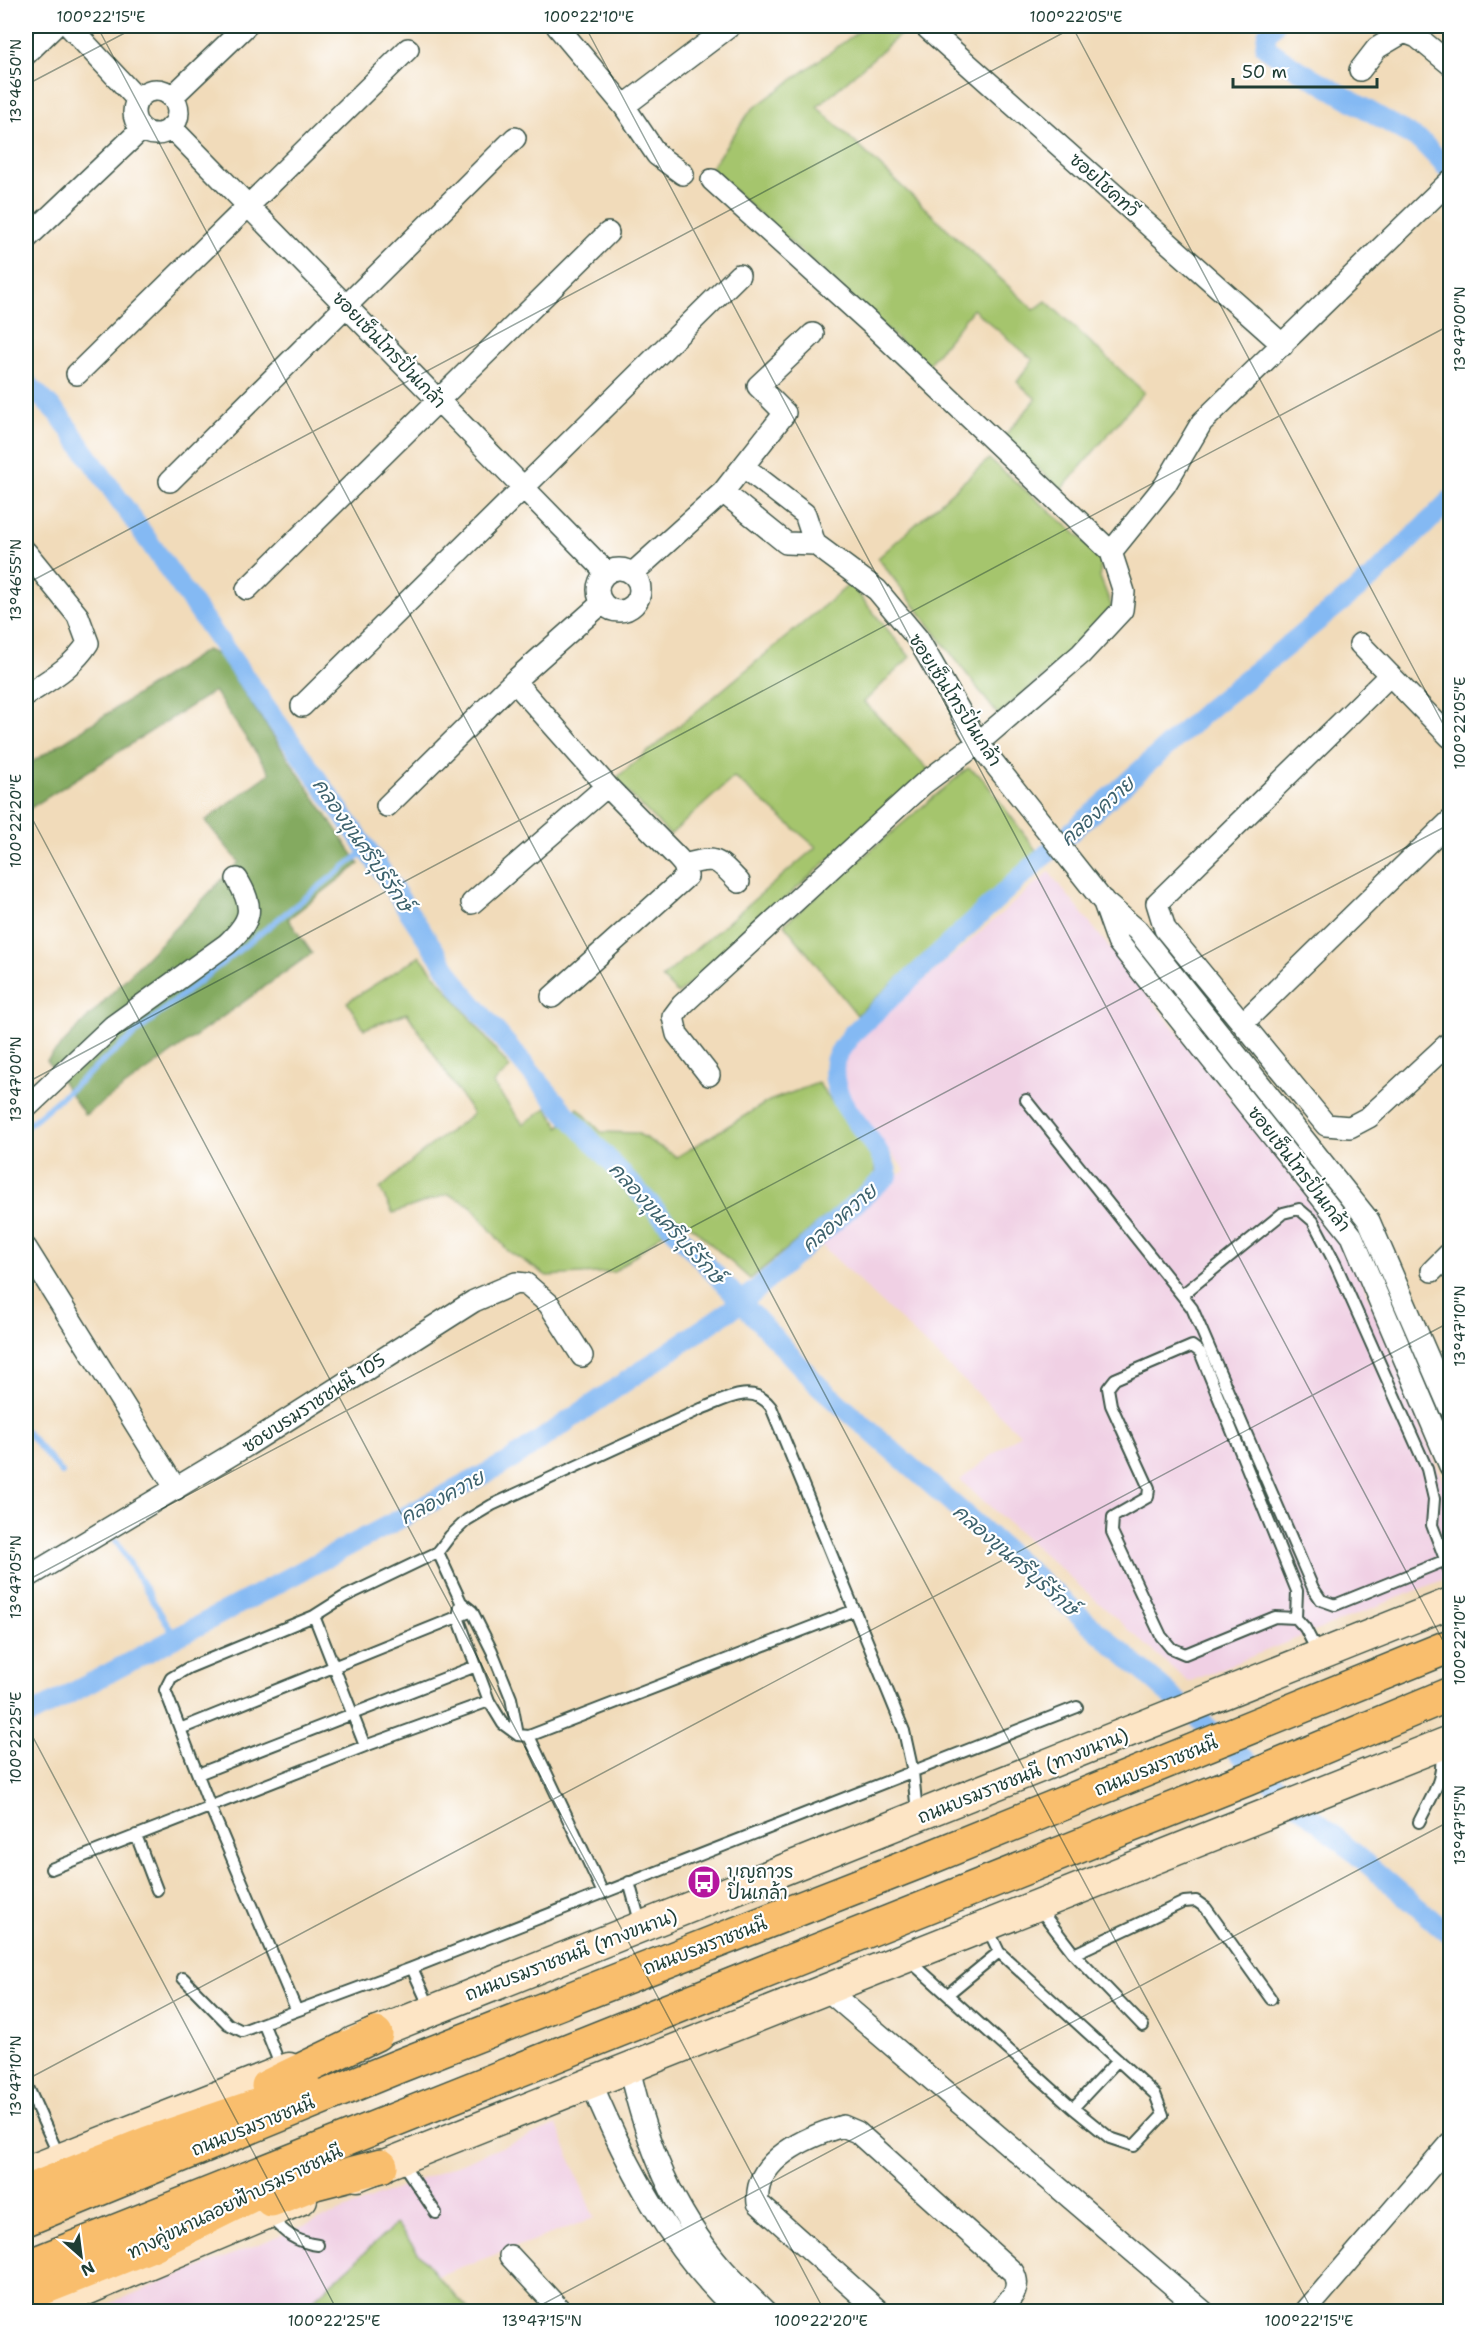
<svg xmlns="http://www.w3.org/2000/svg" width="1476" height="2337" font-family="'Shantell Sans','Playpen Sans Thai',sans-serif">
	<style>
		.built { fill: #f0d0e4 }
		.green { fill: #a5c56d; stroke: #628150; stroke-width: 1.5 }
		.forest { fill: #84aa60; stroke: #52744a; stroke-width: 1.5 }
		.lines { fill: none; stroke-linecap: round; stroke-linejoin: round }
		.stream { stroke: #84b9f3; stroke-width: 6 }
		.canal { stroke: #84b9f3; stroke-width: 20 }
		.lane-casing { stroke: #3e5548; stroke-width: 14 }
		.street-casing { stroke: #3e5548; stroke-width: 24 }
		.secondary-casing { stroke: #3e5548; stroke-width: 33 }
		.primary-casing { stroke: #3e5548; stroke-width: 36 }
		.highway-casing { stroke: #3e5548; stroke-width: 36 }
		.lane { stroke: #fff; stroke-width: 10 }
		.street { stroke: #fff; stroke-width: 21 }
		.secondary { stroke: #fde5c5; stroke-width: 30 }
		.primary { stroke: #f9be6d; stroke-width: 33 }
		.highway { stroke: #f9be6d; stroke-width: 33 }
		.ticks { fill: none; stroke: #1f3d34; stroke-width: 1.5; stroke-opacity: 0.45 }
		.labels { text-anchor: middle; stroke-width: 4.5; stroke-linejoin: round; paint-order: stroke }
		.street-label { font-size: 18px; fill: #1f3d34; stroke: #fff }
		.poi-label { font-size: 18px; fill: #1f3d34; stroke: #fff; text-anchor: start }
		.water-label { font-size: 20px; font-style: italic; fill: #3d626d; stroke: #fff }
		.neatline { fill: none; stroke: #1f3d34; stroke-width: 2 }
		.ticks-label { font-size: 15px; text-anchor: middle; fill: #1f3d34 }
	</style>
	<rect width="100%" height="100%" fill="#fff"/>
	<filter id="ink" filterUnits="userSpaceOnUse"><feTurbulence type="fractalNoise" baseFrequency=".0167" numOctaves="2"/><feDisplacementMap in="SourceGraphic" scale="12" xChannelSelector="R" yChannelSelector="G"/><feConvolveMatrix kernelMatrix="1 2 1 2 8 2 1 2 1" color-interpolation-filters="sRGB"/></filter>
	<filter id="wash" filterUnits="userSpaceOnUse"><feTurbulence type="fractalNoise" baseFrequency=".008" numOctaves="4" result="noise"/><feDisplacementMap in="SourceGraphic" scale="24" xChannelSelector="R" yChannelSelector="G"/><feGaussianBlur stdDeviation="1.35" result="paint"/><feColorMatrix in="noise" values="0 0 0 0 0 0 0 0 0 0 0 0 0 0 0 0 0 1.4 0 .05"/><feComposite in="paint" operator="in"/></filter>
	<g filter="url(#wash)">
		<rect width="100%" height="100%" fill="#f1dbba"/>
		<path class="built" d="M1049,872L1348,1245L1450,1499V1577L1188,1682L960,1480L1020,1434L816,1240L905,1170L841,1091L840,1066L851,1044Z
			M557,2125L594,2218L437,2276L396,2225L301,2311L88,2312Z"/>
		<path class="green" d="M866,26L909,27L817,107L1034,310L1046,301L1144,392L1062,489L1002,439L1036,399L1017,382L1033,360L973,309L927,366L710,169L751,110Z
			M989,459L1101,555L1100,577L1112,607L1069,654L998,715L878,558Z
			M850,584L910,657L864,702L929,770L678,994L662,978L816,847L734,777L670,835L615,779Z
			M968,768L981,776L1038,853L857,1015L784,924Z
			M420,956L510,1068L493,1084L523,1124L547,1108L559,1127L578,1108L601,1132L637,1133L677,1157L769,1101L818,1083L874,1157L876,1176L750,1279L682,1218L614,1272L547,1276L508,1251L470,1205L448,1194L393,1213L380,1189L426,1149L473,1114L407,1013L364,1029L347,1002Z
			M396,2224L437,2276L470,2311H301Z"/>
		<path class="forest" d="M206,650L219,655L359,864L288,919L312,953L85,1115L47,1060L239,862L205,821L270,773L214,691L26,811V766Z"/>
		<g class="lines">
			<path class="stream" d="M26,1127L167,1007L367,849
				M26,1431L62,1473
				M116,1541L176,1638"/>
			<path class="canal" d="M1274,26L1267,34L1265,47L1294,67L1422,142L1450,171
				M26,382L59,415L367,849L461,990L562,1109L819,1386L1168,1693L1450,1935
				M26,1717L511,1460L742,1302L888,1175C879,1133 827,1109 835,1061C837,1053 847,1041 852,1034L1014,883L1210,708L1375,575L1450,500"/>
		</g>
	</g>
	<g filter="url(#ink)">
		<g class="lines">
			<g class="lane-casing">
				<path id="lane" d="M1026,1100L1192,1308L1313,1588L1321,1600L1335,1605L1446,1560
					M1182,1295L1283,1213L1299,1209L1313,1221L1336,1265L1427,1469L1434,1499L1432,1525L1450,1572
					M438,1552L461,1602L472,1611L492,1651L511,1698L518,1735
					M461,1602L458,1617L489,1701L503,1724L518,1735L529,1736L855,1610
					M1296,1618L1297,1591L1200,1352L1192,1346L1115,1379L1108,1388L1111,1405L1149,1488L1148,1497L1113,1517L1112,1532L1161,1636L1171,1648L1185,1654L1275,1617L1296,1618L1305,1628L1318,1653
					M180,1729L472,1611
					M529,1736L603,1893
					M365,1746L314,1616L344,1597L438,1552L450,1536L467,1520L492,1505L701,1409C724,1400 753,1382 771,1407L904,1731L913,1772L917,1813
					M198,1774L476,1666
					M1419,1822C1433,1793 1446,1779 1440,1746
					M136,1835L157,1890
					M51,1869L365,1746L489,1701
					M629,1882L641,1925
					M1038,1907L1074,1954L1143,2026
					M1074,1954L1184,1902L1196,1901L1206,1908L1271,1999
					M909,1960L1073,2108L1110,2138L1134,2146L1163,2115L1155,2094L999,1952L987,1927
					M183,1978L228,2024L242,2031L412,1968
					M948,1994L999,1952
					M296,2009L210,1806L165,1690L171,1678L188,1668L314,1616
					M431,2010L412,1968L1077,1707
					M264,2025L282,2070
					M26,2083L60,2158
					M1073,2108L1118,2060
					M401,2161L436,2213
					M269,2216C285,2233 295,2242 318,2245"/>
			</g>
			<g class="street-casing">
				<path id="street" d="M69,26L138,100
					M557,26L624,106L657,155L683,174
					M925,26L1283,345
					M26,54L55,26
					M1360,70L1377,48L1404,32L1417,37L1450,64
					M134 112a22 22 0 1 1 44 0a22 22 0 1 1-44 0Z
					M172,97L246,26
					M624,106L730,26
					M171,127L607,573
					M26,239L142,129
					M77,374L408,49
					M170,481L515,138
					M723,492L786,543L815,544L805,514L744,467
					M815,544L877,590L918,639L978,743L1102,900L1137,930L1369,1221L1450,1408
					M26,552L78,616L88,643C73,667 49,680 26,695
					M1111,552L1165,485L1202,422L1450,181
					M598 590a21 21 0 1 1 42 0a21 21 0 1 1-42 0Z
					M633,573L723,492L785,413L758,386L813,334
					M247,589L608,233
					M1360,644L1450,737
					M1390,675L1157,903L1165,929L1326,1125L1350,1127L1369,1117L1450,1042
					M514,681L607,786L678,858L684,865L687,876L552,997
					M302,706L739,275
					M387,806L514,681L602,603
					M684,865C716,856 716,858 739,882
					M1103,900L1118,942L1352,1236L1450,1466
					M472,903L607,786
					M1243,1023L1450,821
					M709,1075L677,1034L673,1017L682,1005L923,784L978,743L1081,654L1122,610L1124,592L1111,552L869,322L712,180
					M26,1108L113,1026L227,944C252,920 255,909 237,879
					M26,1248L176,1489
					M1432,1271L1450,1253
					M26,1578L246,1446L474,1301L516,1283L526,1284L549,1304L582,1356
					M826,1989L1204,2312
					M629,2068C646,2142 673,2212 724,2270C737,2284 752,2298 766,2312
					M591,2082C626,2165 670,2249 738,2312
					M510,2256L562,2312
					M880,2312L758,2203C753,2159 809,2136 843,2126L857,2132L1013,2272C1023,2289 1009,2300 999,2312
					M1305,2312L1450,2144"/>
			</g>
			<g class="secondary-casing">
				<path id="secondary" d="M353,2042L1450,1603
					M26,2172L289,2068
					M357,2176L1450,1741
					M34,2312L302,2199"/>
			</g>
			<g class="primary-casing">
				<path id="primary" d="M268,2086L376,2034
					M26,2192L150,2142L305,2089
					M271,2200L315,2183L381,2166
					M26,2295L152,2245L292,2175"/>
			</g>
			<g class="highway-casing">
				<path id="highway" d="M26,2219L399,2066L919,1862L1450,1646
					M26,2267L1247,1779L1450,1694"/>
			</g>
			<use href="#lane" class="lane"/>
			<use href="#street" class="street"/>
			<use href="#secondary" class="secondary"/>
			<use href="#primary" class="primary"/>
			<use href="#highway" class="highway"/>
		</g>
	</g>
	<path class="ticks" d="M97,26L1313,2312M585,26L1450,1654M1072,26L1450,737M26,85L138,26M26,584L1076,26M26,807L825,2312M26,1083L1450,325M26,1581L1450,824M26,1724L338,2312M26,2080L1450,1322M528,2312L1450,1821"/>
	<defs>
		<g id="bus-disc" transform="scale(1.725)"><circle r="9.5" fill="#b5179e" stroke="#fff"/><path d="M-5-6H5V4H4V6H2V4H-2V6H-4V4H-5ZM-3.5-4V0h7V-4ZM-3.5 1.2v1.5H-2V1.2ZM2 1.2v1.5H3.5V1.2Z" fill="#fff"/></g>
	</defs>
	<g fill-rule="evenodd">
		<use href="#bus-disc" x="704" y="1882"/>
	</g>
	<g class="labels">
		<g class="street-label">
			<text transform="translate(1104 185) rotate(42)" y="6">ซอยโชคทวี</text>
			<text transform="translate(389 350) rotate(46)" y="6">ซอยเซ็นโทรปิ่นเกล้า</text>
			<text transform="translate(955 700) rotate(57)" y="6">ซอยเซ็นโทรปิ่นเกล้า</text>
			<text transform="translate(1299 1169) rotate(52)" y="6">ซอยเซ็นโทรปิ่นเกล้า</text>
			<text transform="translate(314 1403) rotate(-33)" y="6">ซอยบรมราชชนนี 105</text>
			<text transform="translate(1156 1766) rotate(-22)" y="6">ถนนบรมราชชนนี</text>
			<text transform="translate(1023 1776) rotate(-22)" y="6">ถนนบรมราชชนนี (ทางขนาน)</text>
			<text transform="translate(705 1946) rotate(-21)" y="6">ถนนบรมราชชนนี</text>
			<text transform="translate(571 1955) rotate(-21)" y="6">ถนนบรมราชชนนี (ทางขนาน)</text>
			<text transform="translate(253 2126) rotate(-22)" y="6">ถนนบรมราชชนนี</text>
			<text transform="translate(235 2202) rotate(-26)" y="6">ทางคู่ขนานลอยฟ้าบรมราชชนนี</text>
		</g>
		<g class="poi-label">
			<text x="727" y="1878">บุญถาวร<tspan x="727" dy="21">ปิ่นเกล้า</tspan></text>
		</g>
		<g class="water-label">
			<text transform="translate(1097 811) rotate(-42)" y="7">คลองควาย</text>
			<text transform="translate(363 845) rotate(55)" y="7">คลองขุนศรีบุรีรักษ์</text>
			<text transform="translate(839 1218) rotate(-41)" y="7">คลองควาย</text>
			<text transform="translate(667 1223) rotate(47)" y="7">คลองขุนศรีบุรีรักษ์</text>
			<text transform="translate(442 1497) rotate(-28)" y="7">คลองควาย</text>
			<text transform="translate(1016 1560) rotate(41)" y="7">คลองขุนศรีบุรีรักษ์</text>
		</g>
	</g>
	<rect width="1476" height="2337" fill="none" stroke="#fff" stroke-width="66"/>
	<g transform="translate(81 2256) rotate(152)" stroke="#ffffff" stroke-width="4.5" paint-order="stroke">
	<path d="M0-4.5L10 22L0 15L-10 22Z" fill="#1f3d34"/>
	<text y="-9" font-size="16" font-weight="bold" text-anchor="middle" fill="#1f3d34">N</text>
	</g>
	<path d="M1233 78v9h144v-9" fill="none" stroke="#1f3d34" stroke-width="3"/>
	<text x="1242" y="78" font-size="18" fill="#1f3d34" stroke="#ffffff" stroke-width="4.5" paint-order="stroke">50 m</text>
	<rect x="33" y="33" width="1410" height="2271" class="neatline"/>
	<g class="ticks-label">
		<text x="101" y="22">100°22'15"E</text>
		<text x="589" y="22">100°22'10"E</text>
		<text x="1076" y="22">100°22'05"E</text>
		<text transform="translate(16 81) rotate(-90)" y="5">13°46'50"N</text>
		<text transform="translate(1460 329) rotate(-90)" y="5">13°47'00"N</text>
		<text transform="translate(16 580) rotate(-90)" y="5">13°46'55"N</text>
		<text transform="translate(1460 723) rotate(-90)" y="5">100°22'05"E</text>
		<text transform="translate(16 821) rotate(-90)" y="5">100°22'20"E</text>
		<text transform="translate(16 1079) rotate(-90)" y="5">13°47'00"N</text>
		<text transform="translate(1460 1326) rotate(-90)" y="5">13°47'10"N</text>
		<text transform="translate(16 1577) rotate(-90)" y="5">13°47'05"N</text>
		<text transform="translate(1460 1640) rotate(-90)" y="5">100°22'10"E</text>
		<text transform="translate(16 1738) rotate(-90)" y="5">100°22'25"E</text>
		<text transform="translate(1460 1825) rotate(-90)" y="5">13°47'15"N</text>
		<text transform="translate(16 2076) rotate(-90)" y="5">13°47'10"N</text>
		<text x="334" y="2326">100°22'25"E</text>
		<text x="542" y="2326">13°47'15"N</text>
		<text x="821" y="2326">100°22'20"E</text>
		<text x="1309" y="2326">100°22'15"E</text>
	</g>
</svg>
